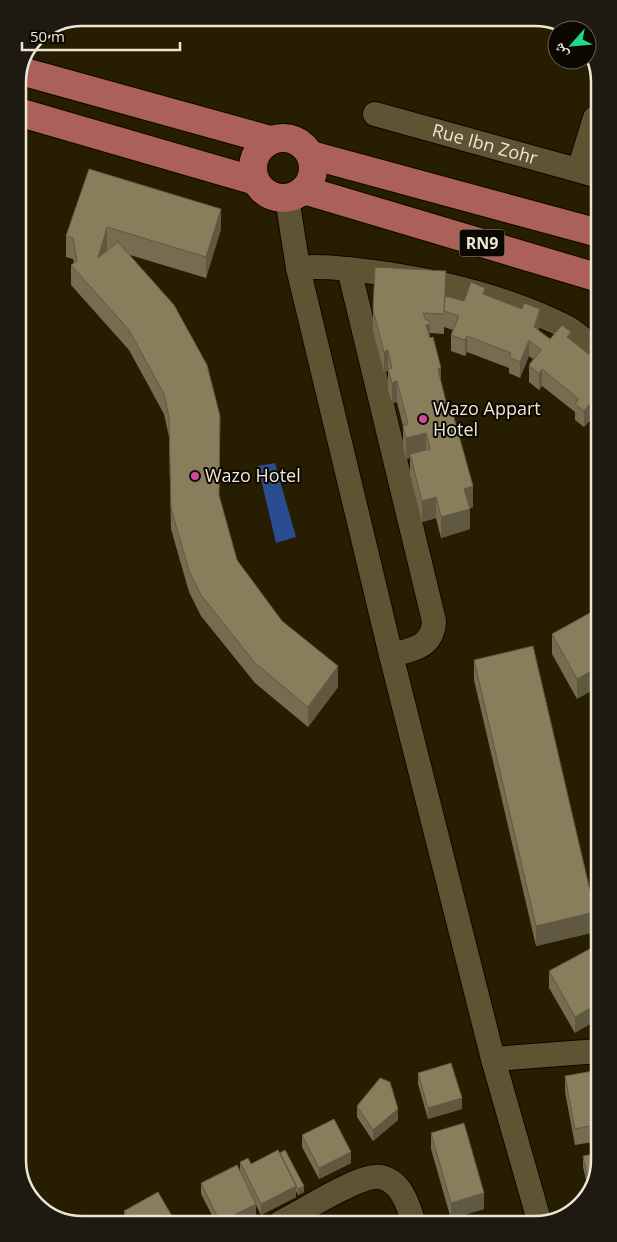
<svg xmlns="http://www.w3.org/2000/svg" width="617" height="1242" font-family="'Open Sans','Noto Naskh Arabic',sans-serif">
	<style>
		.water { fill: #2a4c91 }
		.lines { fill: none; stroke-linecap: round; stroke-linejoin: round }
		.minor-casing { stroke: #0e0700; stroke-width: 26 }
		.major-casing { stroke: #0e0700; stroke-width: 30 }
		.minor { stroke: #5e5434; stroke-width: 24 }
		.major { stroke: #ac605a; stroke-width: 28 }
		.wall { fill: #766c4f }
		.shaded-wall { fill: #605840 }
		.building { fill: #897e5c; stroke: #605840 }
		.hotel-dot { fill: #d1479c; stroke: #0c0801; stroke-width: 2 }
		.labels { text-anchor: middle; stroke-width: 4; stroke-linejoin: round; paint-order: stroke }
		.shield { fill: #0c0801; stroke: #a9a495; stroke-width: 1 }
		.shield-label { font-size: 16px; font-weight: bold; fill: #ece7d5 }
		.street-label { font-size: 18px; fill: #ece7d5; stroke: #0c0801 }
		.poi-label { font-size: 18px; fill: #ece7d5; stroke: #0c0801; text-anchor: start }
		.rim { fill: none; stroke: #ece7d5; stroke-width: 2.5 }
	</style>
	<rect width="100%" height="100%" fill="#271d00"/>
	<path class="water" d="M275,463L296,537L276,543L258,466Z"/>
	<g class="lines">
		<g class="minor-casing">
			<g id="minor">
				<path id="s1" d="M375,114L595,175"/>
				<path d="M579,170L595,118"/>
				<path d="M287,198L298,268L391,655L493,1059L539,1220"/>
				<path d="M298,268C323,265 347,269 373,272C439,281 505,296 566,327C576,332 586,342 596,350"/>
				<path d="M349,269L434,621C433,647 412,650 391,655"/>
				<path d="M493,1059L599,1051"/>
				<path d="M281,1222C302,1212 359,1174 380,1177C400,1180 408,1204 413,1221"/>
			</g>
		</g>
		<g class="major-casing">
			<path id="major" d="M21,71L270,140
				M18,112L256,181
				M253 168a30 30 0 1 1 60 0a30 30 0 1 1-60 0Z
				M311,155L595,232
				M304,190L596,277"/>
		</g>
		<use href="#minor" class="minor"/>
		<use href="#major" class="major"/>
	</g>
	<path class="wall" d="M561,26L572,30H561Z
		M89,169L221,229L206,278L130,255L219,496L237,560L282,621L338,687L308,727L255,683L201,616L189,592L171,529L169,437L164,414L129,350L71,285V265L74,263L73,259L66,257V236Z
		M485,295L540,326L538,331L550,339L571,340L596,360V439L592,431V418L584,427L575,420V412L542,386L539,390L529,382V365L533,359L529,356L520,378L509,373V368L467,352L465,356L451,351V335L453,330L444,327V334L430,333V338L473,507L470,508V529L441,538L436,518L422,522L410,474V458L406,459L403,446V426L397,402L392,403L388,389V371L384,372L373,331V310L446,296L464,301Z
		M597,609L577,699L552,654V634Z
		M474,660L595,932L536,946L474,680Z
		M599,944L575,1033L549,988V971Z
		M599,1070V1141L575,1145L565,1092V1076Z
		M418,1073L462,1109L428,1119L418,1084Z
		M357,1106L398,1120L373,1141L357,1117Z
		M431,1133L484,1209L451,1219L431,1149Z
		M302,1135L351,1163L319,1179L302,1147Z
		M278,1150L304,1192L298,1195L296,1191V1197L261,1215L256,1205V1216L242,1223H216L201,1194V1183L240,1172V1162L251,1164Z
		M583,1156L600,1160L589,1193L583,1167Z
		M124,1211L176,1223L124,1224Z"/>
	<path class="shaded-wall" d="M221,209V229L206,278V257Z
		M107,227V248L98,278V258Z
		M446,271V292L445,311H444V334V314Z
		M540,309V326L534,344V327Z
		M430,324V344L426,325Z
		M571,332V348L567,337Z
		M467,336V352L465,356V340Z
		M529,340V356L520,378V362Z
		M388,350V371L384,372V352Z
		M441,368V389L438,369Z
		M542,369V386L539,390V374Z
		M397,381V402L392,403V383Z
		M596,396V412L592,415V418L584,427V411Z
		M426,433V453L410,454V458L406,459V438Z
		M473,486V507L464,510V489Z
		M436,497V518L422,522V501Z
		M470,509V529L441,538V517Z
		M338,666V687L308,727V707Z
		M597,668V688L577,699V679Z
		M595,912V932L536,946V926Z
		M599,1003V1019L575,1033V1017Z
		M462,1098V1109L428,1119V1108Z
		M398,1109V1120L373,1141V1130Z
		M351,1152V1163L319,1179V1168Z
		M296,1186V1197L261,1215V1204Z
		M304,1186V1192L298,1195V1189Z
		M484,1193V1209L451,1219V1203Z
		M256,1204V1216L242,1223H220V1222Z"/>
	<path class="building" d="M89,169L221,209L206,257L107,227L98,258L118,242L174,305L207,365L220,416L219,495L237,560L282,621L338,666L308,707L255,663L201,595L189,571L171,508L169,417L164,394L129,330L71,265L77,261L73,238L66,236Z
		M375,267L446,271L444,314L423,313L426,320H429L430,324L426,325L430,338L433,337L441,368L438,369L449,415L453,414L473,486L464,489L470,509L441,517L436,497L422,501L410,454L430,449L426,433L406,438L403,426L408,424L397,381L392,383L388,369L392,368L388,350L384,352L373,310Z
		M471,282L485,288L483,294L522,309L524,303L540,309L534,327L550,339L562,325L571,332L567,337L596,360V396L584,411L575,404L579,399L542,369L539,374L529,365L541,350L529,340L520,362L509,357L511,353L467,336L465,340L451,335L459,316L444,311L445,296L464,301Z
		M596,412V423L592,415Z
		M597,609V668L577,679L552,634Z
		M533,646L595,912L536,926L474,660Z
		M599,944V1003L575,1017L549,971Z
		M451,1063L462,1098L428,1108L418,1073Z
		M599,1070V1124L575,1129L565,1076Z
		M380,1078L390,1082L398,1109L373,1130L357,1106Z
		M334,1119L351,1152L319,1168L302,1135Z
		M464,1123L484,1193L451,1203L431,1133Z
		M278,1150L296,1186L261,1204L240,1162L248,1158L251,1164Z
		M285,1150L304,1186L298,1189L280,1153Z
		M599,1153L600,1160L590,1189L583,1156Z
		M237,1165L256,1204L220,1222L201,1183Z
		M158,1192L176,1223L131,1224L124,1211Z"/>
	<g class="hotel-dot">
		<circle cx="423" cy="419" r="5"/>
		<circle cx="195" cy="476" r="5"/>
	</g>
	<g class="labels">
		<rect class="shield" x="459.5" y="229.5" width="45" height="27" rx="4"/>
		<g class="shield-label">
			<text x="482" y="249">RN9</text>
		</g>
		<g class="street-label">
			<text dy="6" stroke="none"><textPath href="#s1" startOffset="114">Rue Ibn Zohr</textPath></text>
		</g>
		<g class="poi-label">
			<text x="433" y="415">Wazo Appart<tspan x="433" dy="21">Hotel</tspan></text>
			<text x="205" y="482">Wazo Hotel</text>
		</g>
	</g>
	<path d="M0 0H617V1242H0ZM82 26H535A56 56 0 0 1 591 82V1160A56 56 0 0 1 535 1216H82A56 56 0 0 1 26 1160V82A56 56 0 0 1 82 26Z" fill="#1e1a12" fill-rule="evenodd"/>
	<path class="rim" d="M82 26H535A56 56 0 0 1 591 82V1160A56 56 0 0 1 535 1216H82A56 56 0 0 1 26 1160V82A56 56 0 0 1 82 26Z"/>
	<g transform="translate(572 45) rotate(243)"><circle r="24" fill="#0c0801" stroke="#666156"/>
	<path d="M0-4L9 19L0 12L-9 19Z" fill="#20d887"/>
	<text y="-8" font-size="14" font-weight="bold" text-anchor="middle" fill="#ece7d5">ش</text>
	</g>
	<path d="M22 42v8h158v-8" fill="none" stroke="#ece7d5" stroke-width="2.5"/>
	<text x="30" y="42" font-size="15" fill="#ece7d5" stroke="#0c0801" stroke-width="4" paint-order="stroke">50 m</text>
</svg>
